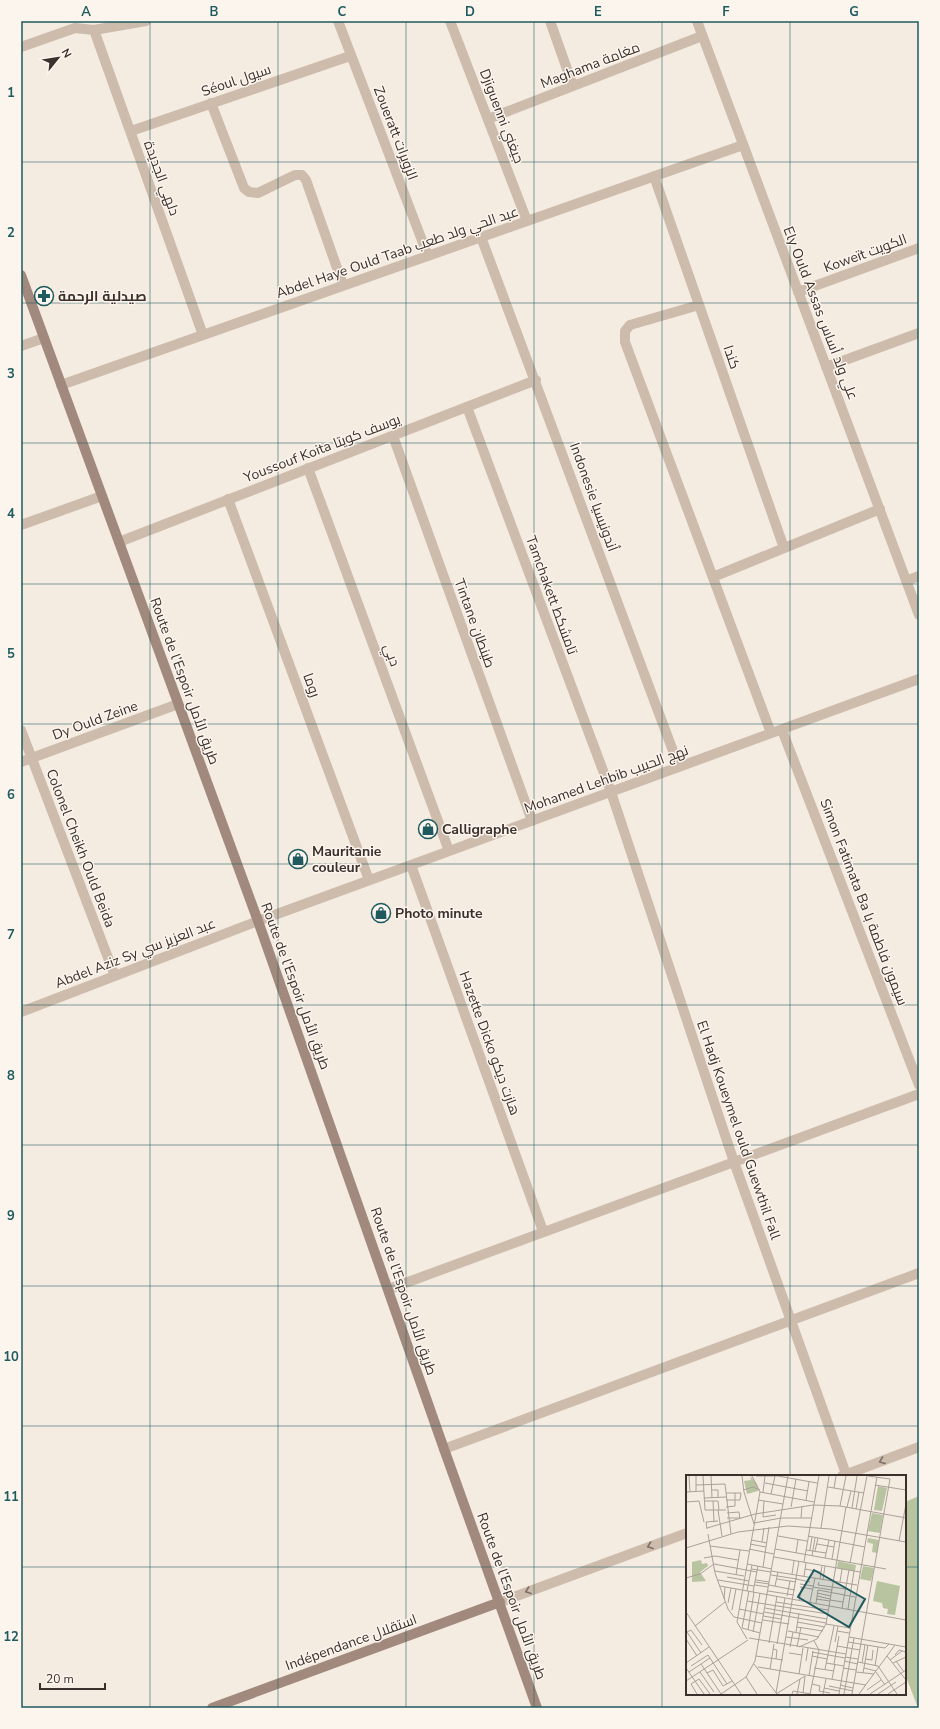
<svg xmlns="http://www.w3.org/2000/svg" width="940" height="1729" font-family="'Nunito Sans',Cairo,sans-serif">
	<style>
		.green { fill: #b8c4a0 }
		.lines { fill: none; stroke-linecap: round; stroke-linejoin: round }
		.street { stroke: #cdbbac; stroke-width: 10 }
		.secondary { stroke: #a18a7d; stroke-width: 10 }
		.oneway { stroke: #7d6f65 }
		.grid { fill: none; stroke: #1f5a5e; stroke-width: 1; stroke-opacity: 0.55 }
		.labels { text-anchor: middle; stroke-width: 3; stroke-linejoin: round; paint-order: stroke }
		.street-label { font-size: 14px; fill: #3b302b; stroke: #fbf5ee }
		.poi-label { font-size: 14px; font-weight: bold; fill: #3b302b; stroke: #fbf5ee; text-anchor: start }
		.inset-road { fill: none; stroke: #aaa098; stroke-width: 1 }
		.view { fill: #1f5a5e; fill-opacity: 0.15; stroke: #1f5a5e; stroke-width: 2 }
		.inset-edge { fill: none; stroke: #3b302b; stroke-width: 2 }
		.neatline { fill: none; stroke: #1f5a5e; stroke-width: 1.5 }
		.grid-label { font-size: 13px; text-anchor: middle; font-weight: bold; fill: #1f5a5e }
	</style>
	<rect width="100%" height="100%" fill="#f4ebe1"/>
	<path class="green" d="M919,1496V1708H918L905,1674V1502Z"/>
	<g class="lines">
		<path class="street" d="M338,21L428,256
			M450,21L527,221
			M550,21L573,86
			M697,21L919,615
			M94,30L203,335
			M21,47L75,28L94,30L146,21
			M211,103L244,188L249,192L258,193L295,175H302L306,180L343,285
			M488,119L702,36
			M131,131L350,56
			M654,176L784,548
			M481,237L679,767
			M798,292L919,248
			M699,305L630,325L625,331V342L771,733
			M21,346L44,338
			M826,367L919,333
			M61,385L743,145
			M467,407L611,792L734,1162L846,1474
			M393,436L532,821
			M308,468L449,851
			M228,499L369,880
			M21,525L102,496
			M119,542L536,380
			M713,577L880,509
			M906,581L919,576
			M21,730L115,976
			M782,730L919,1085
			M21,762L178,704
			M411,865L543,1231
			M21,1012L258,921L919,679
			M389,1289L919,1094
			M444,1449L919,1273
			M842,1476L919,1447
			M500,1602L687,1533"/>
		<path class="secondary" d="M21,275L258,921L444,1449L537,1708
			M212,1708L500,1602"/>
	</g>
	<defs><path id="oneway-chevron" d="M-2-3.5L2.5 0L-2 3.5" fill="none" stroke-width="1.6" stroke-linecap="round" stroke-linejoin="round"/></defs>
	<g class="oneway">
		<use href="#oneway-chevron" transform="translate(882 1461) rotate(159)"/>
		<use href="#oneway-chevron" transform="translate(650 1546) rotate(160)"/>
		<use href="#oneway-chevron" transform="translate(528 1591) rotate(160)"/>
	</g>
	<path class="grid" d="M150,21V1708M278,21V1708M406,21V1708M534,21V1708M662,21V1708M790,21V1476M21,162H919M21,303H919M21,443H919M21,584H919M21,724H919M21,864H919M21,1005H919M21,1145H919M21,1286H919M21,1426H919M21,1567H687M905,1567H919M790,1694V1708"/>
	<defs>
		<g id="pharmacy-ring" transform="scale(1)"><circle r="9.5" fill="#fbf5ee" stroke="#1f5a5e" stroke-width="1.5"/><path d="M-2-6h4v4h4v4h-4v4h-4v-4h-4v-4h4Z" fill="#1f5a5e"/></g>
		<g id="shop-ring" transform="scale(1)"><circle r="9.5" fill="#fbf5ee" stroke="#1f5a5e" stroke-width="1.5"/><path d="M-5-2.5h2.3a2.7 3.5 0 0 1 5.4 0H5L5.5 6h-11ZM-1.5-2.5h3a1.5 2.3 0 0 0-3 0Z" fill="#1f5a5e"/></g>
	</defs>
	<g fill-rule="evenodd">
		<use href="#pharmacy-ring" x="44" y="296"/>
		<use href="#shop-ring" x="428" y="829"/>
		<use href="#shop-ring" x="298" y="859"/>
		<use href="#shop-ring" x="381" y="913"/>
	</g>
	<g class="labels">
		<g class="street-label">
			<text transform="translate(590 65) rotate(-21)" y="5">Maghama مغامة</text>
			<text transform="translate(236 80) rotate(-19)" y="5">Séoul سيول</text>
			<text transform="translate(502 116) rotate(69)" y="5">Djiguenni جيغني</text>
			<text transform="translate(396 133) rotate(69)" y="5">Zoueratt الزويرات</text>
			<text transform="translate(162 178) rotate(70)" y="5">دلهي الجديدة</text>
			<text transform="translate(397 252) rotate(-19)" y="5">Abdel Haye Ould Taab عبد الحي ولد طعب</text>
			<text transform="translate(865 253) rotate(-20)" y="5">Koweït الكويت</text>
			<text transform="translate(821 313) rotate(69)" y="5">Ely Ould Assas علي ولد أساس</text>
			<text transform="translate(732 357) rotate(71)" y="5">كندا</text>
			<text transform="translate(322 448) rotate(-21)" y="5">Youssouf Koita يوسف كويتا</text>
			<text transform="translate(594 497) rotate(70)" y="5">Indonesie أندونيسيا</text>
			<text transform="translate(552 595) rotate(70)" y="5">Tamchakett تامشكط</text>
			<text transform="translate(475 623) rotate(70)" y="5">Tintane طينطان</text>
			<text transform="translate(392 655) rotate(70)" y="5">دبي</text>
			<text transform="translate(185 681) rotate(70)" y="5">Route de l’Espoir طريق الأمل</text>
			<text transform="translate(312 685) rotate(70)" y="5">روما</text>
			<text transform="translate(95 720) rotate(-20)" y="5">Dy Ould Zeine</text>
			<text transform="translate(606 779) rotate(-20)" y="5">Mohamed Lehbib نهج الحبيب</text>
			<text transform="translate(81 848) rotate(69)" y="5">Colonel Cheikh Ould Beida</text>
			<text transform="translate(864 902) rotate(69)" y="5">Simon Fatimata Ba سيمون فاطمة با</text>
			<text transform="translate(135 953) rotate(-21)" y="5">Abdel Aziz Sy عبد العزيز سي</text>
			<text transform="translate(296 986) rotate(70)" y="5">Route de l’Espoir طريق الأمل</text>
			<text transform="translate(490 1043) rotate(70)" y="5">Hazette Dicko هازت ديكو</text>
			<text transform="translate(739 1130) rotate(71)" y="5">El Hadj Koueymel ould Guewthil Fall</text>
			<text transform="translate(404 1291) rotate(71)" y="5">Route de l’Espoir طريق الأمل</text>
			<text transform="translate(512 1596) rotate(70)" y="5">Route de l’Espoir طريق الأمل</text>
			<text transform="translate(351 1642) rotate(-20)" y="5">Indépendance استقلال</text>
		</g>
		<g class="poi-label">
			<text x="58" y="301">صيدلية الرحمة</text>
			<text x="442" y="834">Calligraphe</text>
			<text x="312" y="856">Mauritanie<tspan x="312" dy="16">couleur</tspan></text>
			<text x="395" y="918">Photo minute</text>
		</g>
	</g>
	<g transform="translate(686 1475)">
		<rect width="220" height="220" fill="#f4ebe1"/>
		<path d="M64,1L71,9L72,16L61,19L58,6L65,5ZM192,11L201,13L196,36L188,35ZM186,38L197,40L194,58L182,56ZM182,63L193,65L191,78L186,77L187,69L181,67ZM15,85L16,89L21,88L22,91L14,97L20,106L6,107V87ZM152,86L170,90L169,96L151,93ZM177,91L188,93L185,106L174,104ZM191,106L214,111L209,140L201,139L202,134L197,133L196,128L187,126Z" fill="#b8c4a0"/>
		<path class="inset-road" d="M3,1L4,17M10,1V17M17,1L19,35H40M25,1L26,23M56,1L58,17L68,49M70,1H92L131,8M182,1L204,4M79,8L122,16M10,10L39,9L45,59M189,10L220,15M142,12L178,18M148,13L150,1M26,15H32V23M57,15L67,12L74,15M0,17L18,16M74,17L128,27M77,17L79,1M40,18H55M85,19L89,1M18,23L40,22M40,25H54L55,18M72,25L97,29M120,25L123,7M19,26H32L33,35M27,26L28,47M78,26L77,42L90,40M0,27L13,26L18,47M154,31L160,1M40,32L49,31V18M105,32L110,4M161,32L165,16M166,33L171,1M170,34L173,17M32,35L36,61M41,38L53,37L54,44M41,43H54M115,43L116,31M68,48L95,43H125M21,53L69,39L127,30L154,31L220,43M135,53L143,1M21,54L20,47L32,46M22,59L29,98L42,134L48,142L76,148M92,61L121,66M122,61L179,72M65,65L81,68M213,66L220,29M76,67L78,53M64,69L80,72M131,69L148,72M24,71L63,76M0,73L52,57L102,51L145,54L220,67M63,74L88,79M89,74L200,94M120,75L140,78M124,75L126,62M129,76L132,63M110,78L112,65M126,81L129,63M88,82L174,97M18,83L29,81L52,85M139,83L143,65M146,84L149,66M118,87L133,1M164,88L181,1M61,89L86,94M77,92L83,52M66,94L85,97M119,94L135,97M29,96L58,101M85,96L171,110M106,99L108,86M50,100L54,75M85,100L111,104M118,101L120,88M41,102L63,106M0,103L14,99L28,89L71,97M91,104L110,107M110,104L124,107M134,104L136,91M137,104L139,91M32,105L68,111M70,105L83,107M69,107L83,109M133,107L132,110L146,112M154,107L156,94M114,109L127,111M69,110L82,112M83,110L109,115M34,111L220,145M89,111L92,97M114,112L126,114M127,112L146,115M146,112L159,114M132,115L169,122M61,116L66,90M63,116L56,153L74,158M82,116L108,120M67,117L72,91M131,118L145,121M101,121L104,106M131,121L144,124M38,124L39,112M130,124L144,126M113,125L116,112M144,125L157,127M61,126L79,129M90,127L142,135M124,127L129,103M42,128L45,113M130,128L132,115M79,129L142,139M79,133L141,144M156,133L163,95M53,134L78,139M162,134L168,96M46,135L50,114M0,137L55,219M78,137L140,148M77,141L95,144M77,145L103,149M111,147L139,152M140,149L164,153M9,151L39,127M111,152L137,156M62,155L68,117M102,156L133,162M151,156L163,158M1,157L15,178M1,157L5,155L16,170M67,157L74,118M110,157L113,138M100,162L122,165M163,162L220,172M63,163L160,179M0,164L11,181M61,164L51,147L74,17L66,1M149,167L152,151M162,167L199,173L203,169M83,168L91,121M91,169L99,123M151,171L174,175M104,172L107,157M111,172L115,152M113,172L131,164L140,149L160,32M87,174L91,175L90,184M126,177L159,183M103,178L116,180M209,180L213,175L220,177M70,181L97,185M126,181L141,184M201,181L220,205M159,182L172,184M180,184L186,185L187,175M204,185L216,176M120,186L122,173M158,186L172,189M210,186L218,197M172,187L192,191L211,219M0,188L23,172M140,188L158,191M176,188L179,170M207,188L220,182M15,189L35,219M68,189L91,219M148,189L153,161M5,191L22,180L41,209M189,191L192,172M72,192L180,210M0,193L18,219M128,193L148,196M157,193L170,195M178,193L190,196M84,194L88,169M139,194L148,151M3,197L24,183M14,197L28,217M170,197L188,199M190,197L199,210M21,198L27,195L37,211L46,206M177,198L182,170M113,199L117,173M123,201L127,176M60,202L71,219M146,204L149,189M0,206L62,165M126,209L134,211L133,216L144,218M154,210L167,213M143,211L167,216M138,213L153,216M181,215L195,205M90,218L113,86M117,218L119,201M11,219L5,209L13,204L24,219M35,219L60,202L69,186L102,1M90,219L119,201M106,219L107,216L125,219M111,219L114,204M124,219L133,175L128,166M137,219L140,204M153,219L191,2M158,219L168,163M166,219L204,4M173,219L209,170M184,219L220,195M192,219L210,207M202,219L220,207"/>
		<path class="view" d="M128,95L179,124L163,152L112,122Z"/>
		<rect width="220" height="220" class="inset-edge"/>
	</g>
	<rect width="940" height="1729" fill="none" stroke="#fbf5ee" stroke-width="44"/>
	<g transform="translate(58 58) rotate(60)" stroke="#fbf5ee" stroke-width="3" paint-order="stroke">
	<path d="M0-3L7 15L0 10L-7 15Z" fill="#3b302b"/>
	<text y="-6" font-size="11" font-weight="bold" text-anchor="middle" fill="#3b302b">N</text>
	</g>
	<path d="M40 1683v6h65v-6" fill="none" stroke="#3b302b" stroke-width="2"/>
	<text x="46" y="1683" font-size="12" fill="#3b302b" stroke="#fbf5ee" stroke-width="3" paint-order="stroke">20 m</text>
	<rect x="22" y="22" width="896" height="1685" class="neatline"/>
	<g class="grid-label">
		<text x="86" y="16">A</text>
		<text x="214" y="16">B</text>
		<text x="342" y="16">C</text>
		<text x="470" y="16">D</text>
		<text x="598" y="16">E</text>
		<text x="726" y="16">F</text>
		<text x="854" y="16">G</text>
		<text x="11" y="97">1</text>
		<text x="11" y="237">2</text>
		<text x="11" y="378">3</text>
		<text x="11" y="518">4</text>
		<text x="11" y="658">5</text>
		<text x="11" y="799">6</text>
		<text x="11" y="939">7</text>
		<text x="11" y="1080">8</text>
		<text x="11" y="1220">9</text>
		<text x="11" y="1361">10</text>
		<text x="11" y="1501">11</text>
		<text x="11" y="1641">12</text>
	</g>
</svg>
